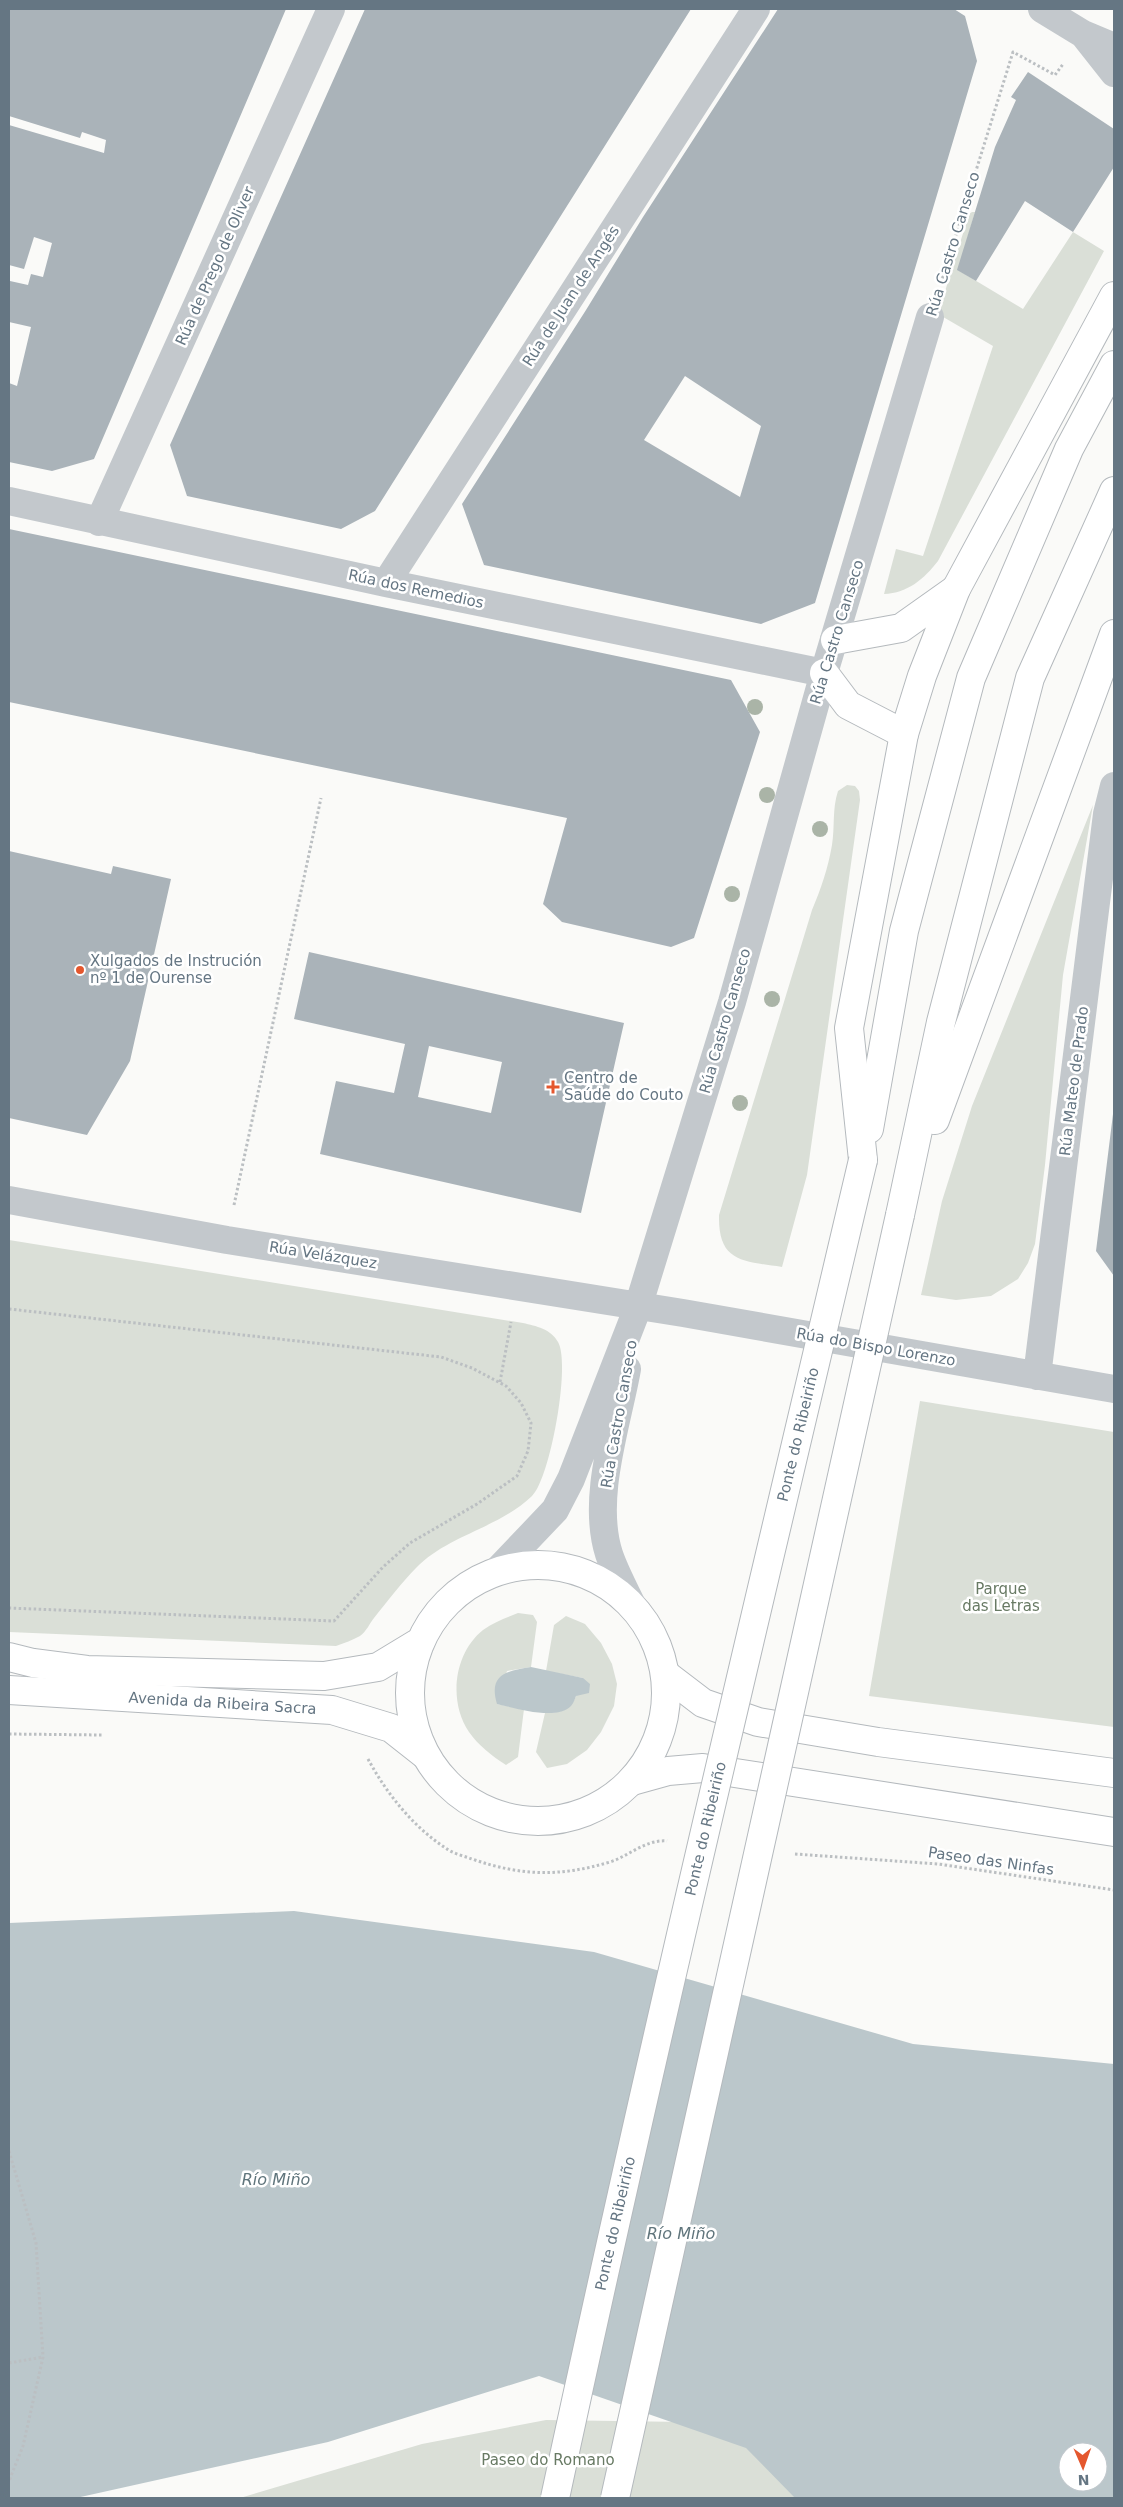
<svg xmlns="http://www.w3.org/2000/svg" width="1123" height="2507" font-family="'DejaVu Sans',sans-serif">
	<style>
		.green { fill: #dadfd7 }
		.water { fill: #bbc7cb; fill-rule: evenodd }
		.building { fill: #aab3b9; fill-rule: evenodd }
		.lines { fill: none; stroke-linecap: round; stroke-linejoin: round }
		.trunk-casing { stroke: #b4b9bd; stroke-width: 30 }
		.path { stroke: #bbbfc2; stroke-width: 3; stroke-dasharray: 2.5 2.5; stroke-linecap: butt }
		.minor { stroke: #c3c8cc; stroke-width: 28 }
		.tertiary { stroke: #c3c8cc; stroke-width: 28 }
		.trunk { stroke: #fff; stroke-width: 28 }
		.trunk-bridge-casing { stroke: #b4b9bd; stroke-width: 30; stroke-linecap: butt }
		.trunk-bridge { stroke: #fff; stroke-width: 28 }
		.tree { fill: #aab4a7 }
		.poi-dot { fill: #e4572e; stroke: #fff; stroke-width: 2 }
		.labels { text-anchor: middle; stroke-width: 5; stroke-linejoin: round; paint-order: stroke }
		.street-label { font-size: 15px; fill: #657683; stroke: #fff }
		.poi-label { font-size: 15px; fill: #657683; stroke: #fff; text-anchor: start }
		.park-label { font-size: 15px; fill: #687a64; stroke: #fff }
		.water-label { font-size: 16px; font-style: italic; fill: #60757c; stroke: #fff }
	</style>
	<rect width="100%" height="100%" fill="#fafaf8"/>
	<path class="green" d="M972,212H975L958,270L1023,309L1073,232L1104,251L938,561C924,579 908,593 884,594L896,549L923,556L993,346L938,314L969,214Z
		M847,785L855,786L859,791L860,800L807,1175L782,1267C742,1261 718,1262 719,1215L812,910C821,889 828,868 832,845C835,827 832,809 838,791Z
		M1093,805L1063,975L1045,1165L1035,1244L1028,1263L1018,1279L991,1296L956,1300L921,1295L942,1201L972,1106Z
		M9,1240L523,1323C536,1326 551,1329 558,1342C571,1364 550,1479 532,1496C499,1528 448,1535 416,1568C403,1581 386,1603 374,1618C370,1623 366,1632 360,1636C353,1640 344,1643 336,1646L9,1632Z
		M920,1401L1114,1432V1727L869,1696Z
		M518,1613L533,1615L537,1622L531,1667L507,1671L497,1704L524,1709L518,1757L506,1765C492,1756 478,1745 469,1732C448,1701 454,1653 483,1630C494,1622 506,1618 518,1613Z
		M566,1616L585,1624L601,1643L612,1664L617,1684L614,1706L601,1732L587,1750L567,1764L547,1768L536,1752L545,1713C573,1713 574,1702 583,1678L546,1671L554,1625Z
		M546,2420L755,2423L798,2498H240L422,2444Z"/>
	<path class="water" d="M531,1667L583,1678L590,1684L589,1693L576,1696C575,1699 573,1704 571,1706C557,1721 515,1708 497,1704C488,1674 507,1671 531,1667Z
		M294,1911L594,1952L913,2044L1114,2064V2498H795L746,2448L539,2376L328,2442L76,2498H9V1923ZM1068,2452H1098V2482H1068Z"/>
	<path class="building" d="M9,9H286L94,459L52,471L9,462V383L17,386L31,327L9,322V286L10,281L28,285L31,274L43,277L52,243L34,237L24,269L9,265V125L104,153L106,140L82,132L80,138L9,116Z
		M365,9H691L375,511L341,529L187,496L170,445Z
		M778,9H954L965,16L977,61L815,603L761,624L484,565L462,504L586,310L643,217ZM685,376L761,426L740,497L644,440Z
		M1028,72L1114,129V167L1073,232L1025,201L976,281L957,270L995,147L1016,100L1011,97Z
		M9,529L731,680L760,732L694,938L671,947L562,922L543,904L567,818L9,702Z
		M9,851L111,874L113,866L171,879L130,1061L87,1135L9,1118Z
		M309,952L624,1023L581,1213L320,1154L336,1081L394,1093L405,1044L294,1019ZM429,1046L502,1062L491,1113L418,1097Z
		M1113,1114H1114V1276L1096,1251Z"/>
	<g class="lines">
		<g class="trunk-casing">
			<g id="trunk">
				<path d="M835,640L901,628L956,589"/>
				<path d="M824,673L848,705L904,734"/>
				<path d="M935,1120L1114,634"/>
				<path d="M869,1129L904,931L971,678L1069,449L1114,365"/>
				<path d="M863,1160L849,1028L904,734L922,676L956,589L1114,296"/>
				<path d="M900,1215L941,1022L1030,678L1114,491"/>
				<circle cx="538" cy="1693" r="128"/>
				<path d="M9,1657L33,1663L87,1670L324,1676L378,1667L416,1644"/>
				<path d="M665,1674L703,1703L758,1722L878,1742L1114,1773"/>
				<path id="s1" d="M9,1690L332,1710L391,1728L424,1754"/>
				<path d="M632,1781L668,1771L703,1768L1114,1832"/>
			</g>
		</g>
		<path class="path" d="M941,283L1013,52L1055,75L1063,64
			M234,1205L321,798
			M9,1309L441,1357L472,1368L506,1386L521,1403L531,1423L528,1451L517,1476L477,1504L410,1543L383,1567L334,1621L9,1608
			M500,1382L511,1322
			M9,1734L103,1735
			M368,1759C387,1794 413,1827 447,1849C454,1854 464,1856 472,1859C521,1876 560,1877 610,1862C629,1856 646,1839 667,1841
			M795,1854L938,1864L1114,1890
			M9,2151L36,2243L43,2357L23,2446L9,2481
			M9,2363L43,2357"/>
		<path class="minor" d="M9,501L386,583L824,673
			M99,522L331,9
			M386,583L756,9
			M9,1200L227,1240L683,1313L1114,1389
			M627,1369C617,1425 591,1498 609,1554C615,1572 625,1590 633,1607
			M1037,1376L1107,814L1114,786
			M497,1571L555,1510L571,1479L638,1307L732,1002L824,673L930,317"/>
		<path class="tertiary" d="M1042,9L1083,34L1114,47
			M1084,35L1114,73"/>
		<use href="#trunk" class="trunk"/>
		<g class="trunk-bridge-casing">
			<g id="trunk-bridge">
				<path id="s2" d="M555,2498C651,2051 758,1606 863,1160"/>
				<path d="M615,2498L900,1215"/>
			</g>
		</g>
		<use href="#trunk-bridge" class="trunk-bridge"/>
	</g>
	<g class="tree">
		<circle cx="755" cy="707" r="8"/>
		<circle cx="767" cy="795" r="8"/>
		<circle cx="820" cy="829" r="8"/>
		<circle cx="732" cy="894" r="8"/>
		<circle cx="772" cy="999" r="8"/>
		<circle cx="740" cy="1103" r="8"/>
	</g>
	<g class="poi-dot">
		<circle cx="80" cy="970" r="5"/>
		<path d="M550.5 1079.5h5v5h5v5h-5v5h-5v-5h-5v-5h5z"/>
	</g>
	<g class="labels">
		<g class="street-label">
			<text transform="translate(953 244) rotate(-73)" y="5">Rúa Castro Canseco</text>
			<text transform="translate(215 266) rotate(-66)" y="5">Rúa de Prego de Oliver</text>
			<text transform="translate(571 296) rotate(-57)" y="5">Rúa de Juan de Angés</text>
			<text transform="translate(416 589) rotate(12)" y="5">Rúa dos Remedios</text>
			<text transform="translate(837 632) rotate(-73)" y="5">Rúa Castro Canseco</text>
			<text transform="translate(725 1021) rotate(-74)" y="5">Rúa Castro Canseco</text>
			<text transform="translate(1074 1081) rotate(-83)" y="5">Rúa Mateo de Prado</text>
			<text transform="translate(323 1255) rotate(9)" y="5">Rúa Velázquez</text>
			<text transform="translate(876 1347) rotate(10)" y="5">Rúa do Bispo Lorenzo</text>
			<text transform="translate(619 1414) rotate(-80)" y="5">Rúa Castro Canseco</text>
			<text dy="5" stroke="none"><textPath href="#s2" startOffset="1091">Ponte do Ribeiriño</textPath></text>
			<text dy="5" stroke="none"><textPath href="#s1" startOffset="214">Avenida da Ribeira Sacra</textPath></text>
			<text dy="5" stroke="none"><textPath href="#s2" startOffset="686">Ponte do Ribeiriño</textPath></text>
			<text transform="translate(991 1861) rotate(8)" y="5">Paseo das Ninfas</text>
			<text dy="5" stroke="none"><textPath href="#s2" startOffset="281">Ponte do Ribeiriño</textPath></text>
		</g>
		<g class="poi-label">
			<text x="90" y="966">Xulgados de Instrución<tspan x="90" dy="17">nº 1 de Ourense</tspan></text>
			<text x="564" y="1083">Centro de<tspan x="564" dy="17">Saúde do Couto</tspan></text>
		</g>
		<g class="park-label">
			<text x="1001" y="1594">Parque<tspan x="1001" dy="17">das Letras</tspan></text>
			<text x="548" y="2465">Paseo do Romano</text>
		</g>
		<g class="water-label">
			<text x="276" y="2185">Río Miño</text>
			<text x="681" y="2239">Río Miño</text>
		</g>
	</g>
	<rect width="1123" height="2507" fill="none" stroke="#657683" stroke-width="20"/>
	<g transform="translate(1083 2467) rotate(178)"><circle r="24" fill="#ffffff" stroke="#c1c8cd"/>
	<path d="M0-4L9 19L0 12L-9 19Z" fill="#e4572e"/>
	<text y="-8" font-size="14" font-weight="bold" text-anchor="middle" fill="#657683">N</text>
	</g>
</svg>
